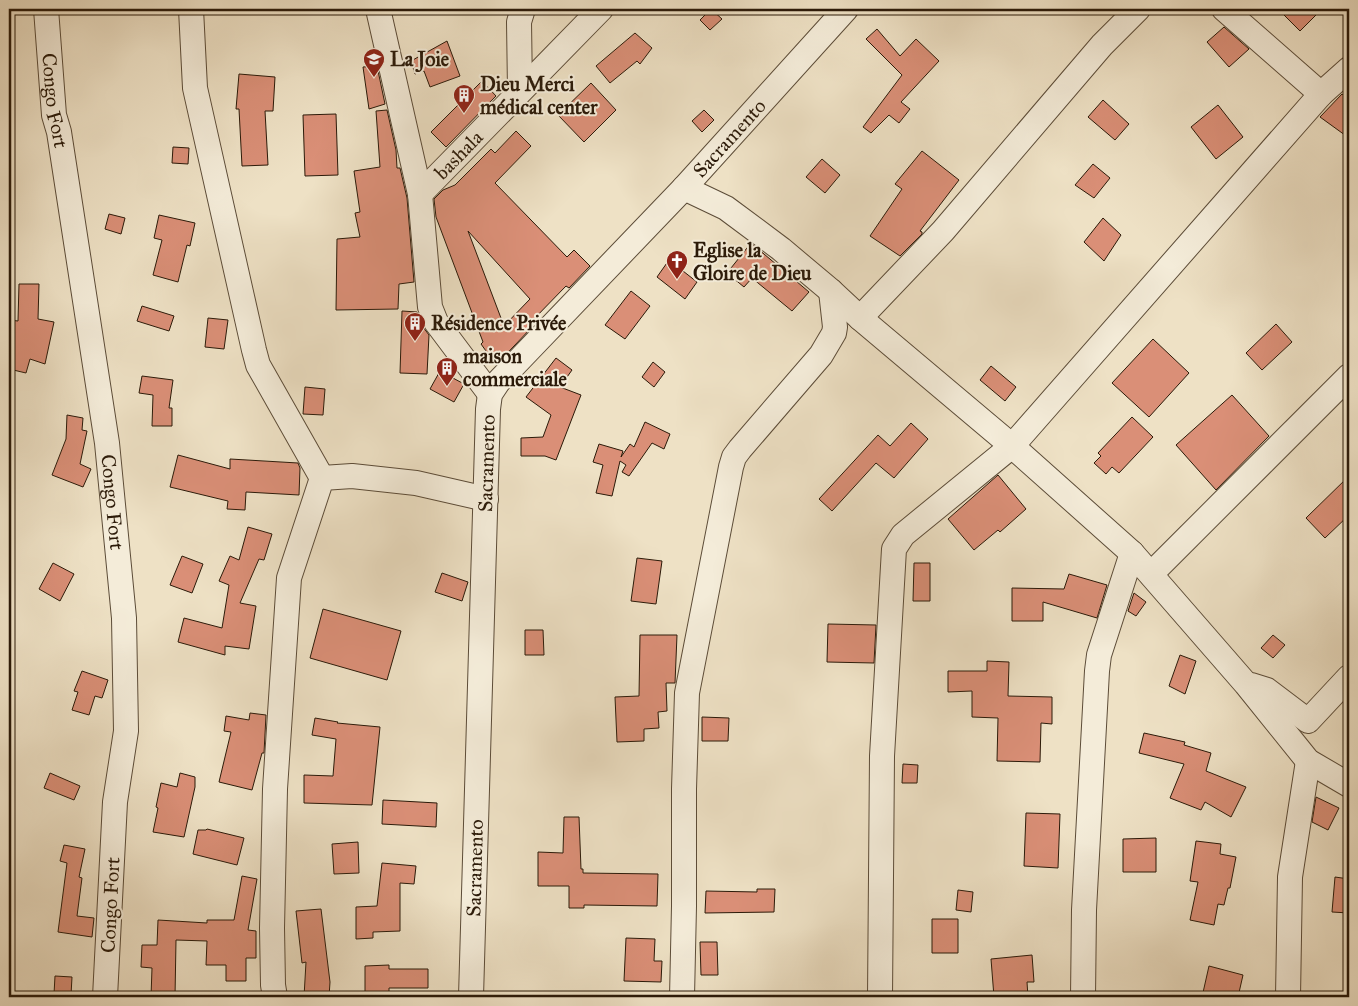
<svg xmlns="http://www.w3.org/2000/svg" width="1358" height="1006" font-family="'IM FELL Great Primer',serif">
	<style>
		.building { fill: #da8f77; stroke: #2b1a09; fill-rule: evenodd }
		.lines { fill: none; stroke-linecap: round; stroke-linejoin: round }
		.minor-casing { stroke: #5c4c38; stroke-width: 26 }
		.minor { stroke: #f4ecd9; stroke-width: 24 }
		.labels { text-anchor: middle; stroke-width: 4; stroke-linejoin: round; paint-order: stroke }
		.poi-label { font-size: 20px; font-weight: bold; fill: #2b1a09; stroke: #f4ecd9; text-anchor: start }
		.street-label { font-size: 20px; fill: #2b1a09; stroke: #f4ecd9 }
	</style>
	<rect width="100%" height="100%" fill="#eee1c5"/>
	<filter id="stains"><feTurbulence type="fractalNoise" baseFrequency=".004" numOctaves="4"/><feColorMatrix values="0 0 0 0 .2 0 0 0 0 .09 0 0 0 0 .02 0 0 0 .5 -.17"/></filter>
	<radialGradient id="worn" r=".72"><stop offset=".6" stop-color="#630" stop-opacity="0"/><stop offset="1" stop-color="#630" stop-opacity=".3"/></radialGradient>
	<path class="building" d="M711,9L722,19L710,30L700,20Z
		M1278,9H1322L1300,31Z
		M1224,27L1249,49L1229,67L1207,42Z
		M877,29L900,56L916,39L939,61L901,102L910,109L899,123L889,115L871,133L863,127L902,75L866,39Z
		M635,33L652,48L640,64L637,61L610,83L596,66Z
		M447,41L460,76L430,87L424,71L415,74L411,61Z
		M377,66L385,104L369,109L363,67Z
		M239,74L275,77L273,111H265L268,165L242,166L239,109H236Z
		M482,81L496,96L446,147L431,132Z
		M591,83L616,110L584,142L558,115Z
		M1342,94L1349,100V138L1320,117Z
		M1103,100L1129,124L1115,140L1088,117Z
		M1218,105L1243,137L1216,159L1191,127Z
		M387,110L396,150L397,168H400L407,198L414,282L399,284L398,309L336,310L337,239L360,237L355,213L360,212L354,171L380,167L376,111Z
		M704,110L714,120L702,132L692,121Z
		M336,114L338,175L305,176L303,115Z
		M516,131L531,146L495,183L567,257L574,250L590,266L569,288L566,286L530,323L533,326L496,365L481,344L483,342L436,217L434,199L443,190L455,185L491,149L495,153ZM468,231L530,299L504,326Z
		M173,147L189,148L188,164L172,163Z
		M922,151L959,180L920,231L922,232V234L900,256L870,236L902,189L895,184Z
		M822,159L840,175L825,193L806,177Z
		M1093,164L1110,178L1094,198L1075,185Z
		M109,214L125,218L121,234L105,229Z
		M159,215L195,223L190,246L187,245L178,282L153,275L162,240L154,238Z
		M1103,218L1121,235L1104,261L1084,242Z
		M751,243L809,292L792,311L752,278L744,287L727,273Z
		M669,260L697,282L685,299L657,277Z
		M19,284H39L38,319L54,322L45,364L30,359L26,373L9,369V361L14,338L9,337V320L18,321Z
		M631,291L650,306L625,339L605,325Z
		M142,306L174,316L169,331L137,321Z
		M402,311L417,312L423,327L429,335L427,374L400,373Z
		M208,318L228,320L224,349L205,347Z
		M1276,324L1292,342L1262,370L1246,353Z
		M1153,339L1189,373L1149,417L1112,383Z
		M556,358L572,370L560,387L581,395L556,460L545,456H521V438L543,437L551,415L526,397Z
		M653,362L665,372L654,387L642,377Z
		M991,366L1016,387L1005,401L980,380Z
		M440,371L464,384L454,402L430,389Z
		M142,376L173,380L169,408H172V426H152L153,395L139,393Z
		M305,387L325,389L323,415L303,414Z
		M1232,395L1269,436L1216,490L1176,445Z
		M67,415L83,418L82,430L87,431L80,464L91,469L83,487L52,475L66,439Z
		M1132,417L1153,437L1119,473L1112,467L1106,474L1094,463L1101,456L1098,453Z
		M645,422L670,434L664,449L652,443L629,476L622,472L626,465L620,461L612,496L596,493L603,465L593,462L599,444L623,451L621,457L630,444L634,447Z
		M911,423L928,439L894,478L876,463L832,511L819,499L878,435L890,446Z
		M178,455L230,469V459L298,463L300,468L299,495L246,492L245,510L227,509L228,501L170,487Z
		M998,475L1026,509L1000,532L998,530L974,550L948,519Z
		M1349,476V515L1325,538L1306,518Z
		M248,527L272,534L264,560L259,559L240,603L256,606L249,649L225,646V655L178,642L184,618L222,628L229,585L219,581L230,556L239,560Z
		M182,556L203,564L192,593L170,585Z
		M637,558L662,561L656,604L631,601Z
		M53,563L74,574L60,601L39,589Z
		M914,563H930V601H913Z
		M442,573L468,582L462,601L435,592Z
		M1069,574L1107,585L1097,618L1043,602V621H1012V588L1064,589Z
		M1134,593L1146,602L1136,616L1128,611Z
		M323,609L401,631L387,680L310,658Z
		M828,624L876,625L874,663L827,662Z
		M525,630H543L544,655H525Z
		M640,635H677L675,683H666L667,711L658,712L659,728L644,729V741L617,742L615,697L639,696Z
		M1273,635L1285,645L1273,658L1261,648Z
		M1180,655L1196,661L1185,694L1169,686Z
		M987,661L1009,662L1008,696L1052,697V724L1041,723L1040,762L997,761L998,718L972,717V691L948,692V671H987Z
		M82,671L108,680L102,698L95,696L89,715L72,710L78,692L74,691Z
		M250,713L266,715L264,753H262L252,790L219,782L231,732L224,731L226,716L249,720Z
		M702,717L729,718L728,741H702Z
		M315,718L338,722L337,723L380,727L372,805L304,803V775L333,776L336,739L312,735Z
		M1144,733L1185,742L1184,745L1211,753L1206,771L1246,787L1231,817L1205,802L1201,810L1170,798L1184,764L1139,753Z
		M903,764L918,765L917,783H902Z
		M50,773L80,786L74,800L44,788Z
		M180,773L195,777V787L184,837L153,832L158,808L156,807L161,783L177,787Z
		M1316,797L1339,808L1328,830L1312,822Z
		M383,800L437,803L436,827L382,824Z
		M1026,813L1060,814L1058,868L1024,866Z
		M564,817H579L581,869H583V873L658,874L657,906L584,905V908H569V886H538V852L563,853Z
		M207,829L244,838L237,865L193,854L198,830H206Z
		M1156,838V872H1123V839Z
		M1196,841L1221,844L1220,854L1236,857L1230,888H1228L1224,905L1218,904L1214,925L1190,920L1198,882L1190,881Z
		M358,842L359,873L334,874L332,844Z
		M64,845L85,849L79,877L82,878L77,916L94,918L92,937L58,932L67,863L60,861Z
		M382,863L416,866L414,884L400,883V931L373,932V938L356,939V907L377,906Z
		M242,876L257,879L248,930L256,931V958H246V981H226V965H206L207,941L176,940L175,997H151L152,968L141,967L142,945H157L158,920L207,923V920H234Z
		M1335,877L1349,879V913L1332,912Z
		M757,889H775L774,912L705,913L706,891L757,892Z
		M958,890L973,892L971,912L956,910Z
		M321,909L330,982L329,997H304L306,962L302,963L296,911Z
		M932,919H958V953H932Z
		M626,938L655,939L654,961H662L661,982L624,981Z
		M700,942H717L718,975H701Z
		M1032,955L1034,982H1027L1028,997H994L991,959Z
		M389,965V969H428V988H389V993H365V966Z
		M1209,966L1243,975L1238,997H1202Z
		M55,976L72,977L71,995L54,994Z"/>
	<g class="lines">
		<g class="minor-casing">
			<g id="minor">
				<path id="s1" d="M46,9L54,115L59,132L107,443L124,618L126,731L115,802L105,997"/>
				<path d="M191,9L195,88L254,350L258,365L322,478"/>
				<path d="M378,9L420,194L430,307L436,322L490,394"/>
				<path d="M1224,9L1321,94"/>
				<path d="M520,90L519,22L523,9"/>
				<path d="M684,188L726,208L781,249L831,291L860,318L1012,446L1132,553L1246,684L1308,761L1349,785"/>
				<path id="s2" d="M420,194L601,9"/>
				<path d="M860,318L943,231L1102,45L1138,9"/>
				<path d="M1151,574L1349,376"/>
				<path d="M1251,685L1267,690L1308,721L1349,677"/>
				<path d="M275,997L273,985L272,928L275,789L289,578L322,478L352,476L416,483L486,499"/>
				<path id="s3" d="M471,997L488,409L490,394L498,382L684,188L846,9"/>
				<path d="M682,997L684,906V789L687,693L731,467L734,457L740,449L821,355L834,333L835,327L831,291"/>
				<path d="M880,997L882,756L894,549L903,535L1012,446L1321,94L1349,69"/>
				<path d="M1083,997L1084,910L1097,671L1099,655L1132,553"/>
				<path d="M1288,997L1290,877L1308,761"/>
			</g>
		</g>
		<use href="#minor" class="minor"/>
	</g>
	<defs>
		<g id="school-pin" transform="scale(1.125)"><path d="M0 17L-7.5 6A9.5 9.5 0 1 1 7.5 6Z" fill="#8f2418" stroke="#f4ecd9"/><path d="M0-5L7-2L0 1L-7-2ZM-4 1L0 2.5L4 1V4Q0 6-4 4Z" fill="#fff"/></g>
		<g id="building-pin" transform="scale(1.125)"><path d="M0 17L-7.5 6A9.5 9.5 0 1 1 7.5 6Z" fill="#8f2418" stroke="#f4ecd9"/><path d="M-4-6H4V6H1V3H-1V6H-4ZM-2.5-4.3h1.7v1.8h-1.7ZM.8-4.3h1.7v1.8H.8ZM-2.5-1h1.7V.8h-1.7ZM.8-1h1.7V.8H.8Z" fill="#fff"/></g>
		<g id="church-pin" transform="scale(1.125)"><path d="M0 17L-7.5 6A9.5 9.5 0 1 1 7.5 6Z" fill="#8f2418" stroke="#f4ecd9"/><path d="M-1.2-6h2.4v3.5h3.3v2.4h-3.3V6h-2.4V-.1h-3.3v-2.4h3.3Z" fill="#fff"/></g>
	</defs>
	<g fill-rule="evenodd">
		<use href="#school-pin" x="374" y="59"/>
		<use href="#building-pin" x="464" y="95"/>
		<use href="#church-pin" x="677" y="261"/>
		<use href="#building-pin" x="415" y="323"/>
		<use href="#building-pin" x="447" y="368"/>
	</g>
	<g class="labels">
		<g class="poi-label">
			<text x="390" y="66">La Joie</text>
			<text x="480" y="91">Dieu Merci<tspan x="480" dy="23">médical center</tspan></text>
			<text x="693" y="257">Eglise la<tspan x="693" dy="23">Gloire de Dieu</tspan></text>
			<text x="431" y="330">Résidence Privée</text>
			<text x="463" y="363">maison<tspan x="463" dy="23">commerciale</tspan></text>
		</g>
		<g class="street-label">
			<text dy="7" stroke="none"><textPath href="#s1" startOffset="92">Congo Fort</textPath></text>
			<text dy="7" stroke="none"><textPath href="#s3" startOffset="954">Sacramento</textPath></text>
			<text dy="7" stroke="none"><textPath href="#s2" startOffset="55">bashala</textPath></text>
			<text dy="7" stroke="none"><textPath href="#s3" startOffset="534">Sacramento</textPath></text>
			<text dy="7" stroke="none"><textPath href="#s1" startOffset="498">Congo Fort</textPath></text>
			<text dy="7" stroke="none"><textPath href="#s3" startOffset="129">Sacramento</textPath></text>
			<text transform="translate(110 905) rotate(-87)" y="7">Congo Fort</text>
		</g>
	</g>
	<rect width="1358" height="1006" fill="none" stroke="#eee1c5" stroke-width="30"/>
	<rect x="10" y="10" width="1338" height="986" fill="none" stroke="#2b1a09" stroke-width="2.5"/>
	<rect x="15" y="15" width="1328" height="976" fill="none" stroke="#2b1a09"/>
	<rect width="100%" height="100%" filter="url(#stains)"/>
	<rect width="100%" height="100%" fill="url(#worn)"/>
</svg>
